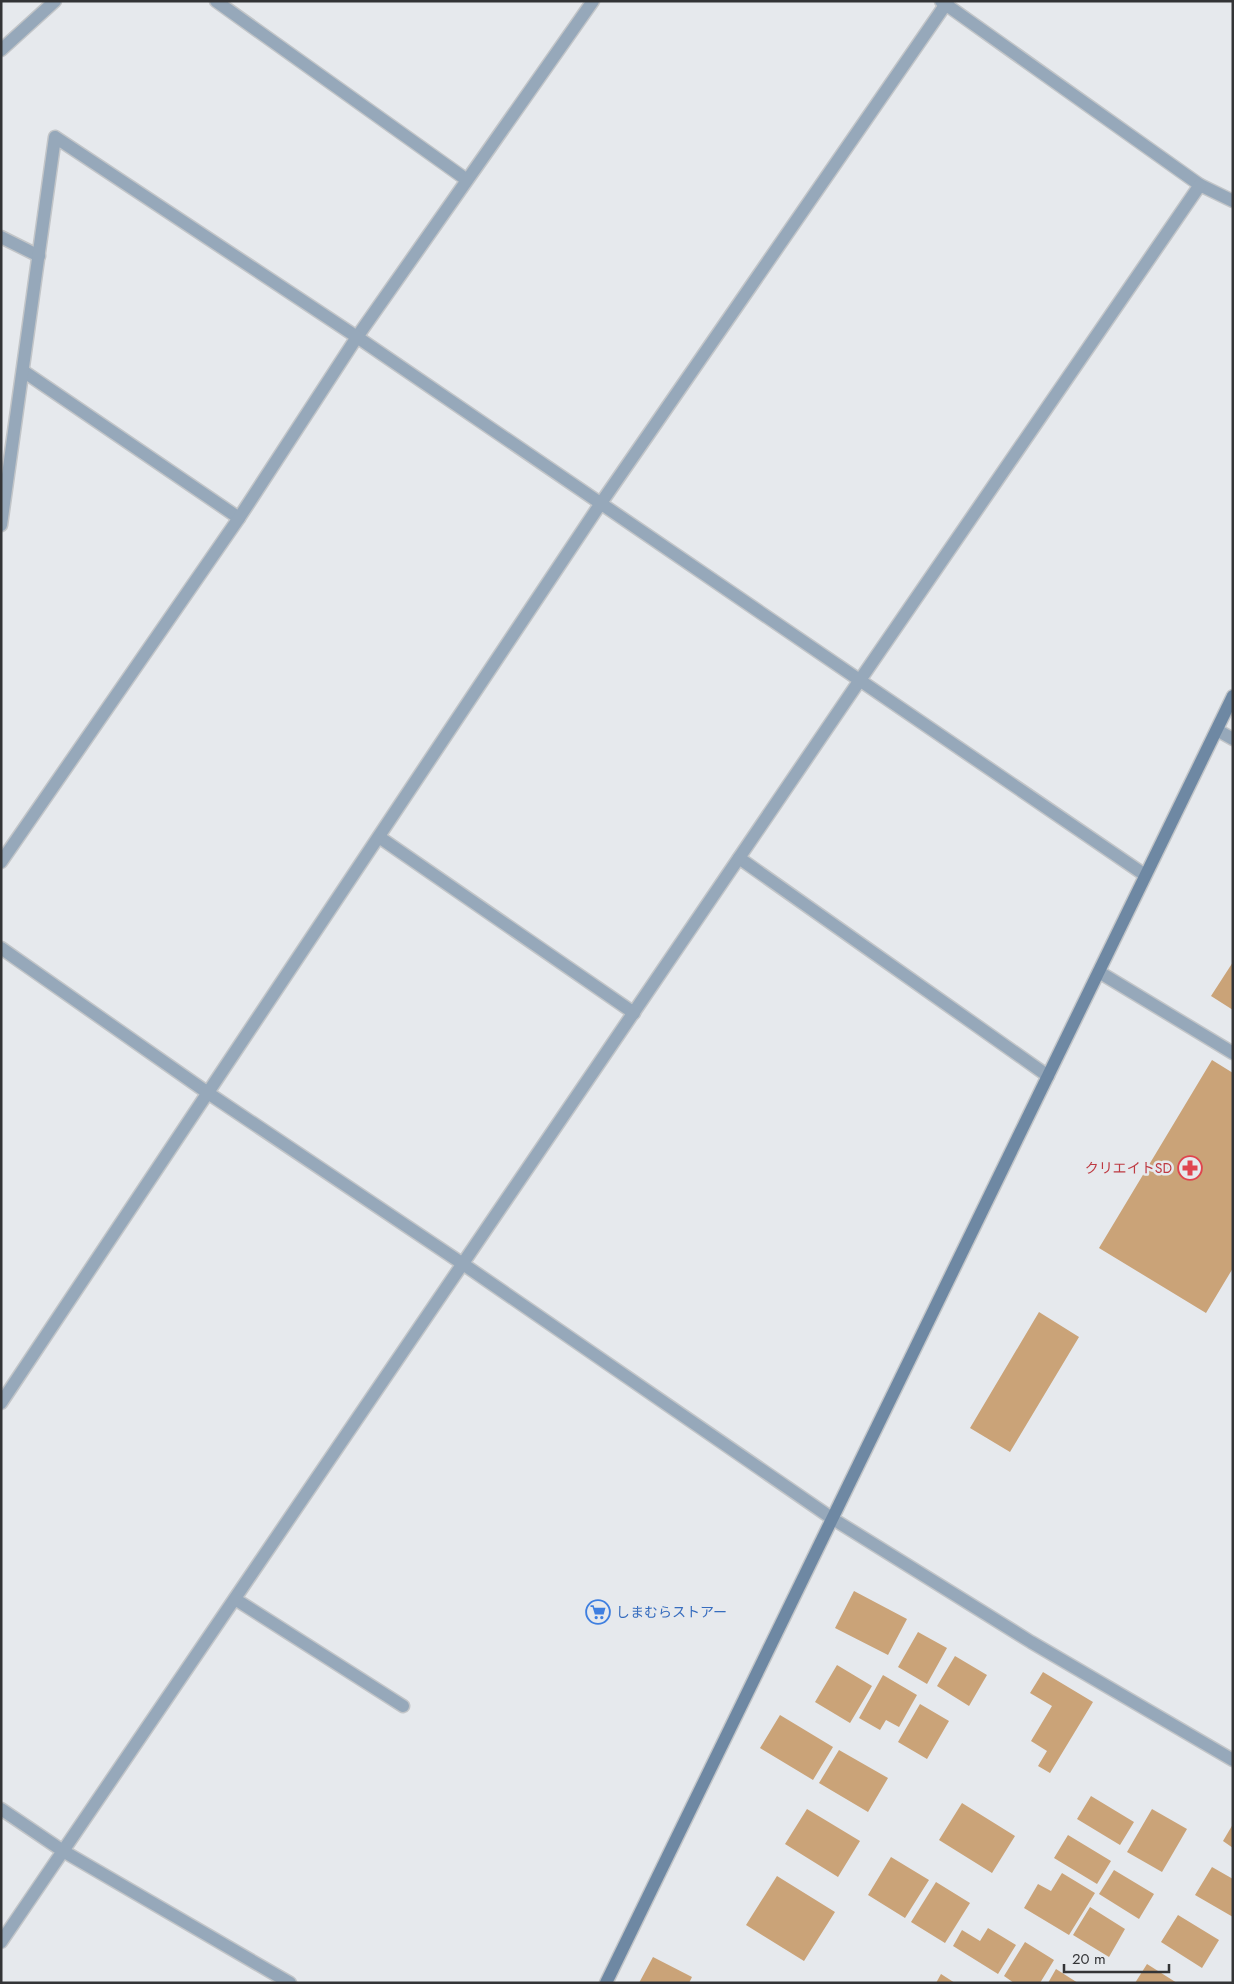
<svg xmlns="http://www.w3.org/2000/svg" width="1234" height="1984" font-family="Jost,'Noto Sans JP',sans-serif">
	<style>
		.building { fill: #caa378 }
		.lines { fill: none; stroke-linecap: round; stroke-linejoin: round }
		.lane-casing { stroke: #c2c5c8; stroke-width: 15 }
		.street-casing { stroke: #c2c5c8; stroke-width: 15 }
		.secondary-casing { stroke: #c2c5c8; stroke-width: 15 }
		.lane { stroke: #96a8ba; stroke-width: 12 }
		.street { stroke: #96a8ba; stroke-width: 12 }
		.secondary { stroke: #6e88a3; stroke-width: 12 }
		.labels { text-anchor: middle; stroke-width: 5; stroke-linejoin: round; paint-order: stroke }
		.health-label { font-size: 14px; fill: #be3a42; stroke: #e6e9ed; text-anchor: end }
		.shop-label { font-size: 14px; fill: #366cbe; stroke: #e6e9ed; text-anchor: start }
	</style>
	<rect width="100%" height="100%" fill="#e6e9ed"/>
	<path class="building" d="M1233,962V1010L1211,996Z
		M1212,1060L1233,1073V1268L1206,1313L1099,1248Z
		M1039,1312L1079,1337L1010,1452L970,1428Z
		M854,1591L907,1619L888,1655L835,1628Z
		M918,1632L947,1648L927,1684L898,1667Z
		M955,1656L987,1675L969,1706L937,1686Z
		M837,1665L872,1686L850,1723L815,1702Z
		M1043,1672L1093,1702L1050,1773L1038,1766L1047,1751L1031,1741L1052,1706L1030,1693Z
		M883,1675L917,1695L899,1727L886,1720L880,1730L859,1718Z
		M920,1704L949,1721L927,1759L898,1742Z
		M780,1715L833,1747L813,1780L760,1748Z
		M839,1750L888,1778L868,1812L819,1783Z
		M1091,1796L1134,1822L1120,1845L1077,1819Z
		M962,1803L1015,1836L992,1873L939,1840Z
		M807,1809L860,1841L838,1877L785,1844Z
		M1152,1809L1187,1829L1162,1872L1127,1852Z
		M1233,1824V1848L1223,1841Z
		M1068,1835L1111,1861L1097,1884L1054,1858Z
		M891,1857L929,1880L905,1918L868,1895Z
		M1212,1867L1233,1879V1917L1195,1895Z
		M1114,1870L1154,1894L1139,1919L1099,1894Z
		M1062,1873L1095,1893L1069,1935L1024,1908L1038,1884L1051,1891Z
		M777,1876L835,1912L804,1961L746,1925Z
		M936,1882L970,1903L945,1943L911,1922Z
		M1090,1907L1125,1929L1109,1957L1073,1935Z
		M1178,1915L1219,1940L1202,1968L1161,1942Z
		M988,1928L1016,1945L998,1974L953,1946L962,1930L980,1941Z
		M1025,1942L1054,1960L1040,1983H1014L1004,1976Z
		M653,1957L692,1977L689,1983H639Z
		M1147,1964L1177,1983H1135Z
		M1056,1969L1078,1983H1048Z
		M941,1974L955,1983H936Z"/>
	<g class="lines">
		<g class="lane-casing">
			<path id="lane" d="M216,1L467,180
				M941,1L1200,185L1233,201
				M1,237L39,256
				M357,337L593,1
				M23,371L239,518
				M1217,730L1233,739
				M379,837L634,1013
				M739,858L1048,1076
				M1099,972L1233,1053"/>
		</g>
		<g class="street-casing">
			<path id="street" d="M1,50L55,1
				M1,525L55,137L357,337L1145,875
				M1,862L239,518L357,337
				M1,948L208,1093L463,1264L833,1519L1031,1642L1233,1760
				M1,1403L601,503L948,1
				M235,1599L403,1706
				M1,1809L63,1851L290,1983
				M1,1942L860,680L1200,185"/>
		</g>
		<g class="secondary-casing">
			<path id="secondary" d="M606,1983L1233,696"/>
		</g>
		<use href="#lane" class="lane"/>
		<use href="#street" class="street"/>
		<use href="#secondary" class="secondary"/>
	</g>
	<defs>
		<g id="pharmacy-ring" transform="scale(1.25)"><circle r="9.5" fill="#e6e9ed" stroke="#e0444e" stroke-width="1.5"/><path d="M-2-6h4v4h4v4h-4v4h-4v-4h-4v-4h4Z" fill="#e0444e"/></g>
		<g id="supermarket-ring" transform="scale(1.25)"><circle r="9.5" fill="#e6e9ed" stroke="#3f7fe0" stroke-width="1.5"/><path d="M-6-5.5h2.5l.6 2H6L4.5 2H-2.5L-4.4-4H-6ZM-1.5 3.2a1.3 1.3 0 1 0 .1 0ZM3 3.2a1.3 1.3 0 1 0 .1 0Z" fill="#3f7fe0"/></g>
	</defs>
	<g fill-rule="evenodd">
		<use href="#pharmacy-ring" x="1190" y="1168"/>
		<use href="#supermarket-ring" x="598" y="1612"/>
	</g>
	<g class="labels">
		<g class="health-label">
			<text x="1172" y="1173">クリエイトSD</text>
		</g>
		<g class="shop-label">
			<text x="616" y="1617">しまむらストアー</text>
		</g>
	</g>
	<rect width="1234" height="1984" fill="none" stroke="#333436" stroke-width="5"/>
	<path d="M1064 1964v8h105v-8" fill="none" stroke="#333436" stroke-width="2.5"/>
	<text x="1072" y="1964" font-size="15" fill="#333436" stroke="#e6e9ed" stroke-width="4" paint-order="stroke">20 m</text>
</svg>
